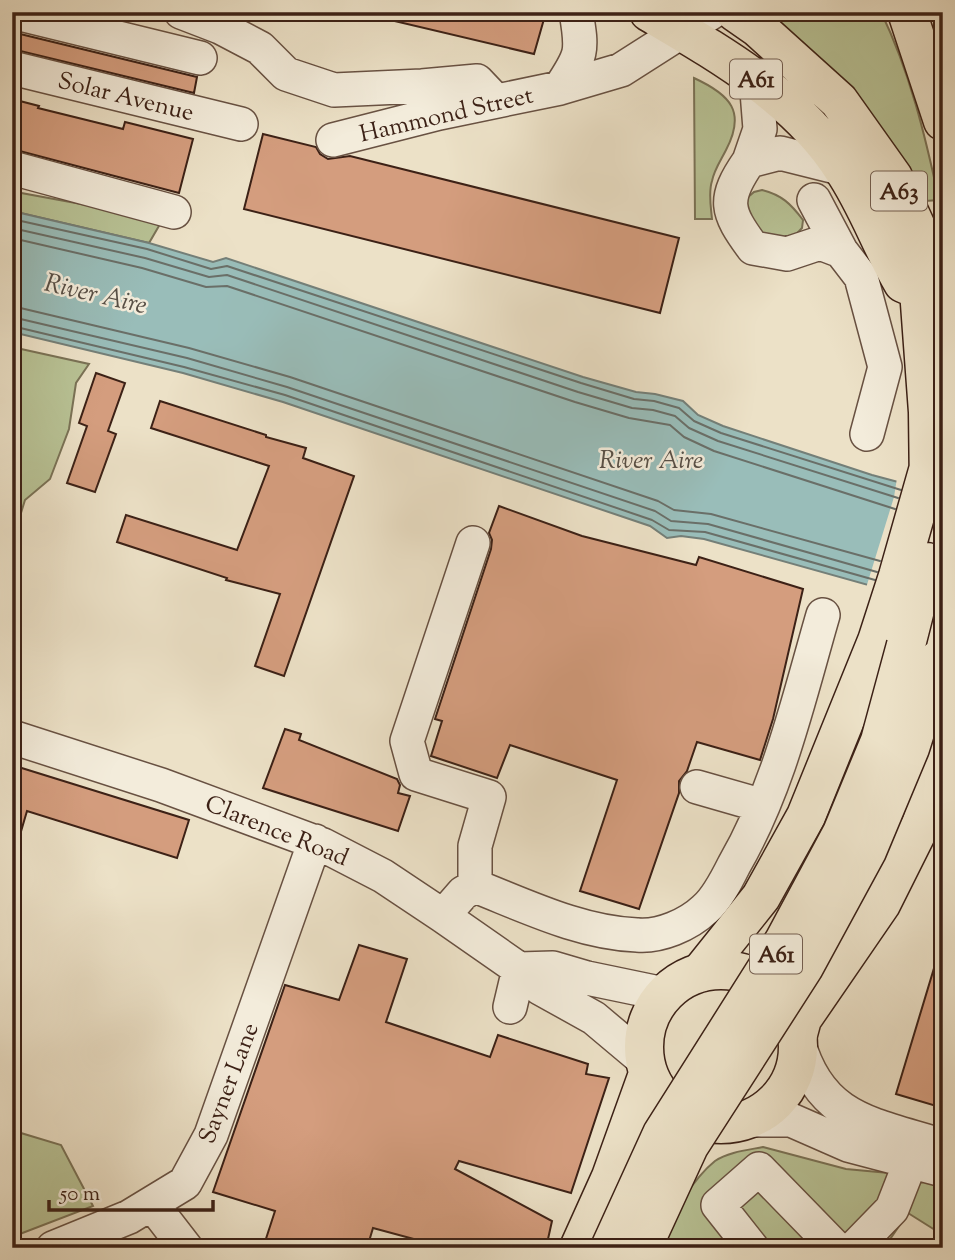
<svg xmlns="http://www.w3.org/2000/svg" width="955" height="1260" font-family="'Sorts Mill Goudy',serif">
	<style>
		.green { fill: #b8c295; stroke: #7a7256; stroke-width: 2 }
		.water { fill: #99bdb9; stroke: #747f78; stroke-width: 2 }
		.pier { fill: #ece1c7 }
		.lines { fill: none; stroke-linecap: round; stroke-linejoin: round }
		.shore { stroke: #6a6f68; stroke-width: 2 }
		.building { fill: #d49d7e; stroke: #3c2116; stroke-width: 2 }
		.minor-casing { stroke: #685142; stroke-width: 36 }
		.major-casing { stroke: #3c2116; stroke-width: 41 }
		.highway-casing { stroke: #3c2116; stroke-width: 41 }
		.minor { stroke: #f3ecdb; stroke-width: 33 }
		.major { stroke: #ece1c7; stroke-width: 38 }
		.highway { stroke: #ece1c7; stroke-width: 38 }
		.highway-bridge-casing { stroke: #3c2116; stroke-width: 41; stroke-linecap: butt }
		.highway-bridge { stroke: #ece1c7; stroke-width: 38 }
		.labels { text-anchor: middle; stroke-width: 5; stroke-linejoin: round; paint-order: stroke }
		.shield { fill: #f3ecdb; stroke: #735e51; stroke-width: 2 }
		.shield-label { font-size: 23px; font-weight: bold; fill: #3c2116 }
		.street-label { font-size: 24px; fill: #3c2116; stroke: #f3ecdb }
		.water-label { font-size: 26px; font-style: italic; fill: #585047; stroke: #f3ecdb }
	</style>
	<rect width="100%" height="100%" fill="#ece1c7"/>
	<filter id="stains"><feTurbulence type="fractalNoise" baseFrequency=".00286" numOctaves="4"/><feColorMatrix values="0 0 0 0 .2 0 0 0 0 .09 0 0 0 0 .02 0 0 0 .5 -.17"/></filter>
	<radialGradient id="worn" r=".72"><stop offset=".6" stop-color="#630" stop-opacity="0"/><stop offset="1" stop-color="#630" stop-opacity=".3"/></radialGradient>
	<path class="green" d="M762,12H881C910,72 925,135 939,200L925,201Z
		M694,78C731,95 746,112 726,150C721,160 714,170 712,181C708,193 711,207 712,219H695Z
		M12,188L16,192L163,219L149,243L12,211Z
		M762,190C782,195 791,204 803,220L802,228L787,244L747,227V198L754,192Z
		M12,347L89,364L76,383L69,429L50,479L25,500L12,542Z
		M12,1126L21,1133L61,1145L93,1206L12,1237Z
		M763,1147L846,1169L921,1176L936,1181L943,1194V1235L908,1213L884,1248H654C669,1221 691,1180 715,1161C728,1152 748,1150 763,1147Z"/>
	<path class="water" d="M12,211L149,243L213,262L226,258L583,377L636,392L655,394L683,401L698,415L723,426L872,475L943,494V606L704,539L681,536L667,538L650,526L283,402L183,373L12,332Z"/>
	<path class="pier" d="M897,478L943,491V610L866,588L894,497Z"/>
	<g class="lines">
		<path class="shore" d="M12,219L147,249L211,269L227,266L581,383L634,399L654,401L679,408L694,421L721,433L901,490
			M12,228L145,258L209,277L227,275L578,392L632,408L653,410L675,416L689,428L718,441L898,498
			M12,238L142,268L206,287L227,286L575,402L629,418L670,425L684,437L714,451L895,509
			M12,306L189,348L290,377L658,501L674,510L711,514L880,561
			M12,317L187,358L287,387L655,511L671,521L708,524L877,572
			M12,326L184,367L285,395L652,520L669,530L705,532L875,580"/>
	</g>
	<path class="building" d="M387,12H546L534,54L386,19Z
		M12,32L197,77L194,93L12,49Z
		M12,99L39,106L38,108L123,129L125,122L193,139L179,193L12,149Z
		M263,134L316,147L320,154L328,159L350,156L679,238L660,313L244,209Z
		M96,373L125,383L108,431L116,434L95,492L67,483L87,426L79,423Z
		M160,401L266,435V437L306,448L303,458L354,476L284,676L255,666L280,594L226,580L227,578L117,542L126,515L237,550L269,466L151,428Z
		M499,506L582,536L696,565L699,557L803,589L773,719L760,760L697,742L687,771L679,781V793L639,909L580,891L617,780L510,745L497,778L431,756L442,721L435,719L491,549L492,540L489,533Z
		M285,729L301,734L299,740L397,779L400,785L398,793L410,796L398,831L263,788Z
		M12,765L189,820L177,858L27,811L17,845L12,844Z
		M359,945L407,959L386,1022L490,1057L498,1035L588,1064L586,1074L609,1078L571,1193L459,1161L455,1169L552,1221L546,1248H447L373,1228L367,1248H263L275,1211L213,1192L285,985L339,1000Z
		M938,955L943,956V1108L896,1094Z"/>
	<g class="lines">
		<g class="minor-casing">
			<path id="minor" d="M12,12L200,58
				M181,12L220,27L260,48L286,74L334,90L422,86L477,81L496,101
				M12,68L241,124
				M756,79L760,129L749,161L780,153L844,169
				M560,88C582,55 583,52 576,12
				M333,140L439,113L560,88L621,70L712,12
				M749,161C722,200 726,211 753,248L787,254L820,243L841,251L861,277L885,367L867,434
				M12,168L174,212
				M814,200L841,251
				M473,543L407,741L416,774L489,797L475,846V886
				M12,737L161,785L323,845L383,876L443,916L519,969L540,988L594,1018L644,1060
				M697,787L763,806
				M443,916L463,893L475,886C526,906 581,933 637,935C660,937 688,925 705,909C717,899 727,879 734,865C779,787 798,701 823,615
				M519,969L553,968L587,978L664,994
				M510,1007L519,969
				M798,1041C820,1121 874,1124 943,1146
				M750,1120H791L848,1145L943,1170
				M152,1204L186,1248
				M53,1248L129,1217L185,1183L211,1135L315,841
				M752,1248L718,1205L759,1169L836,1248
				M854,1248L892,1209L910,1163"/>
		</g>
		<g class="major-casing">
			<path id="major" d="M644 1047a77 77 0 1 1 154 0a77 77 0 1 1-154 0Z
				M579,1248L611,1177L648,1074"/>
		</g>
		<g class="highway-casing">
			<path id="highway" d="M649,12C720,54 798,98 843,169C867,204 881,246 903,283L919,290
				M735,12L758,28L839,101L893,177L917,229L930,272L919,290
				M907,12L943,121
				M919,290L928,412L929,491
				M906,645L927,562
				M701,972L761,897L806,816L877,641L898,576L929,467
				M798,1034L802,1019L881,904L921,824L943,759"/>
		</g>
		<use href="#minor" class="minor"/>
		<use href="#major" class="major"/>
		<use href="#highway" class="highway"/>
		<g class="highway-bridge-casing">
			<path id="highway-bridge" d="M610,1248L662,1134L784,941L842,833L880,741L906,645
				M642,1248L689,1146L804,967L867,851L910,748L938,660"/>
		</g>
		<use href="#highway-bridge" class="highway-bridge"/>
	</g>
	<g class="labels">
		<g class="shield">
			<rect x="730" y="59.5" width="52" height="39" rx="5"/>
			<rect x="871" y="171.5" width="56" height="39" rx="5"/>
			<rect x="750" y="934.5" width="52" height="39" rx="5"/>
		</g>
		<g class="shield-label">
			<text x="756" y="87">A61</text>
			<text x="899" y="199">A63</text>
			<text x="776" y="962">A61</text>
		</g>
		<g class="street-label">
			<text transform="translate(126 96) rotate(14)" y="8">Solar Avenue</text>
			<text transform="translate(446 114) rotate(-13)" y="8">Hammond Street</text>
			<text transform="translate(277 830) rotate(22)" y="8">Clarence Road</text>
			<text transform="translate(228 1083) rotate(-69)" y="8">Sayner Lane</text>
		</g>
		<g class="water-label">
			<text transform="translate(96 293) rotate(13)" y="9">River Aire</text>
			<text x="651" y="468">River Aire</text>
		</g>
	</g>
	<rect width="955" height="1260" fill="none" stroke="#ece1c7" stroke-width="42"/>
	<rect x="14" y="14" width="927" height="1232" fill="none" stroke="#3c2116" stroke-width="3.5"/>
	<rect x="21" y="21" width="913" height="1218" fill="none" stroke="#3c2116" stroke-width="2"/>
	<path d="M49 1200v10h164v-10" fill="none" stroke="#3c2116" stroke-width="3.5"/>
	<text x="60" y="1200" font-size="21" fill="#3c2116" stroke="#f3ecdb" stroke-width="5" paint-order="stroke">50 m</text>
	<rect width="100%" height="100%" filter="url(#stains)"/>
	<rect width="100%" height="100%" fill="url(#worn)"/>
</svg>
